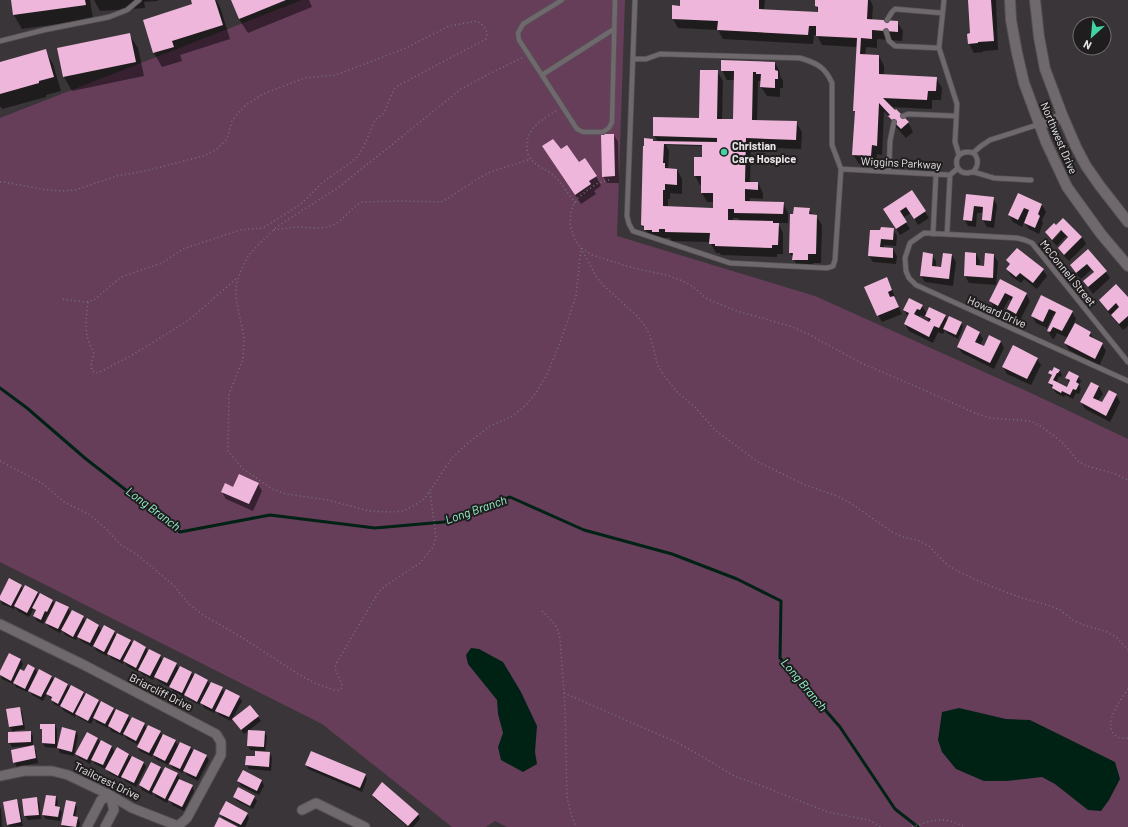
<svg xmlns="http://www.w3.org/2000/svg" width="1128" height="827" font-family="Barlow,sans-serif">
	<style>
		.green { fill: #673e5a }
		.water { fill: #002215 }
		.shadow { fill: #0007; fill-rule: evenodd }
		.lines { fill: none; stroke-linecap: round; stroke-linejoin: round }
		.stream { stroke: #002215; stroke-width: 3 }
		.building { fill: #eeb6db; fill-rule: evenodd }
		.service-casing { stroke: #555154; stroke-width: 6 }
		.minor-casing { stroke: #555154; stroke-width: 11 }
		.secondary-casing { stroke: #555154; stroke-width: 12 }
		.path { stroke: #767274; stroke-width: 1.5; stroke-dasharray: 1 3; stroke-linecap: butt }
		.service { stroke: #6f696d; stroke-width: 4.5 }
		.minor { stroke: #6f696d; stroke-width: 9 }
		.secondary { stroke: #6f696d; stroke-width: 10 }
		.poi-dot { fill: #41d4a1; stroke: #201d1f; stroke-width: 1.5 }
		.labels { text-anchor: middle; stroke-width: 4; stroke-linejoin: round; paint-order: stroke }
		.street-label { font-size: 11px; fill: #eae6e8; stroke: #201d1f }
		.poi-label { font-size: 11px; font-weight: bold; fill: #eae6e8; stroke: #201d1f; text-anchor: start }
		.water-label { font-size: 12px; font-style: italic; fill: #93f6cc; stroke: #201d1f }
	</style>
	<rect width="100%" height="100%" fill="#3a3538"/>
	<path class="green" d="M302,0H625L617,236L815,296L1033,394L1128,439V827H507L495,821L486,827H452L322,724L0,562V118Z"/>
	<path class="water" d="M471,648L479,649L503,662L521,692L537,726L535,752L537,764L523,772L501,760L498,747L503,733L498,714L497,700L468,664L466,655Z
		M959,708L1006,719L1030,720L1115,762L1120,779L1109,800L1101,811L1088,810L1055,784L1042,777L1007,781H984L956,769L942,752L938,740L942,712Z"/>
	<path class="shadow" d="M12,0H90L93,19L22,29L14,15Z
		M94,0H158V1L144,2L145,8L100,11Z
		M192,0H216L220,7L230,39L180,55L182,61L162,67L154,53L144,21L194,5Z
		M232,0H309L312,7L248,33L239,19Z
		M681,0H765L764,10L819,13L816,6V0H870L873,6L872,21L897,22L903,31L902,41L877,39V48L866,47L865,56H879L884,66V75L936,78L942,88L941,100H932V109L890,107L908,122L913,132L906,138L895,126L889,116L884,111L882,155L877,154L876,165L859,164L853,154L855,113L854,111L857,47L822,45L817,35H814L813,44L723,39L718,30L678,28L673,19L681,7Z
		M969,0H996L998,50L983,51V52L974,53L969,44L971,34Z
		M129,34L138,48L144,76L72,91L64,77L58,49Z
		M45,50L53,64L61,91L46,95V97L2,109L0,106V65Z
		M775,63L780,72V76L783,81V88H780V97L767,96L761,87V81H758L757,121L796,122L802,132L801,149L751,147L750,183H758L763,193V199L750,198V202L783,203L788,213V223H778L783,233V254H777V257L721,255L720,253H716L710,242L671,241L670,238H664V241L658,239H651L642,225L653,140L654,142H658L654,136L700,120L717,71L723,81L722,120H734L735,80H727L722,70ZM666,145L703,146V158L695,176L700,185H702V193L707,202H714V209L668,207V199H670V193L682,194V179L677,170L668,169L669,151ZM733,218H738L740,221H733Z
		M614,135L618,142L619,183H607L603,176Z
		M543,147L561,151L596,176L601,186L594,191L596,194L581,204Z
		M912,192L929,218L918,225L911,213L903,218L910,229L900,235L888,216Z
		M1018,194L1042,205L1046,212L1042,220L1043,223L1039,234L1029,229L1024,222L1022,227L1013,222L1009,215Z
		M966,195L993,198L997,205L994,228L987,227L983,220L984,213H977L976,227L968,226L964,219Z
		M809,209L813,216H816L822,225L821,263H813V269H799L790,253Z
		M1056,227L1082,237L1086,244L1069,261L1063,255L1059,249L1068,239L1066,236L1057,246L1052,241L1061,232L1060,231L1051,240L1046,233Z
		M893,229L897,236L896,246L884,245V248L893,249L897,256L896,264L873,262L869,256L871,231Z
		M1088,251L1106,272L1110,278L1093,294L1084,281L1094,273L1091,270L1081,279L1075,272L1071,266Z
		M976,254L980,261L979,267H985L994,255L998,262L996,285L969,283L965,276Z
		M932,255L936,261V268H942L952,255L956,262L953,286L925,282L921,276Z
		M1008,260L1043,270L1047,276L1037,289L1024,279L1021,283L1011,276L1007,269L1010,265Z
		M886,278L890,285L895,297H894L902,314L882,322L878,315Z
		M1001,281L1026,294L1030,301L1020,320L1012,316L1008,309L1012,301L1009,299L1002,312L994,308L990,301Z
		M1042,297L1072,312L1076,319L1068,335L1069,336L1090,333L1094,340L1102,344L1106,351L1099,366L1069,350L1065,343L1068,338L1057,333L1054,339L1052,338L1048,331L1055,316L1053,315L1047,328L1036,323L1032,316Z
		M1128,299V326L1123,330L1104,307L1100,300Z
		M922,306L927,314L945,316L948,321L961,323L963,327L958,339L947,333L945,330L943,334L938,332L933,343L909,331L905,324L908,317L904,310ZM925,314L931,324L919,318L920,315L924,317Z
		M979,332L983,339L980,346L984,348L1001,342L1004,348L994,369L962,353L958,347Z
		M1037,359L1041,365L1031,385L1007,374L1003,367Z
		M1059,370L1062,375L1061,377L1059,376L1056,383L1067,388L1069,383L1067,378L1078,377L1081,381L1079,385L1081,389L1079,394L1076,393L1073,399L1065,395L1064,397L1056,393L1049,383L1052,378L1050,373Z
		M1092,383L1099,387L1103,394L1098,401L1103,404L1116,395L1120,402L1110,422L1085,409L1081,402Z
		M258,484L262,491L253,511L226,499L222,492Z
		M21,585L23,590L37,592L39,596L40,595L53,601L55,605L68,608L71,613L83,617L86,622L98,625L102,631L114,632L117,637L130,641L133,645L134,642L146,648L148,652L160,656L163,661L176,664L179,669L180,667L192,673L194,677L207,680L210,685L222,688L225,694L239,697L242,701L231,721L219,715L216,710L214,713L204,708L201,702L200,705L188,699L185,695L184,697L173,691L170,686L169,687L158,681L155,676L153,680L142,674L139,670L138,672L127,666L124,661L123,664L111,658L108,653L107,656L97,651L93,645L92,647L81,641L78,636L76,640L65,635L62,630L60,633L49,627L46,623L50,616L48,615L43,624L37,621L34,616L36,613L34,608L29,617L18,611L15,606L14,609L2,604L0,598Z
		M9,654L21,660L23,664L20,670L24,672L35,668L38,674L51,676L54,681L67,684L70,689L83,692L85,696L98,701L100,705L113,708L116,713L117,710L128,716L131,721L144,724L147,729L160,732L163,737L175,741L179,747L181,743L191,748L193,752L206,756L209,760L198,781L187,775L184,770L183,773L173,768L169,762L168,765L156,759L153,754L152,757L140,751L138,747L139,745L127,739L124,734L123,736L111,731L109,726L108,728L96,722L94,718L91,724L79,718L76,714L75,717L64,711L61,706L60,707L54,704L52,699L50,698L47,693L43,701L32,695L29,689L27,692L16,687L14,683L13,684L2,679L0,673Z
		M250,706L261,721L244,734L236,723Z
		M19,708L22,712L25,729L14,731V732H30L33,736V746L36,751L38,763L17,767L14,762L27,748V746L12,747L9,742L13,732L10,727L7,710Z
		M55,725L57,730V748L45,747L43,743V732L41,728Z
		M62,728L76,731L78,736L74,756L60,753L58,748Z
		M264,732L267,736L265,753H270L272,758L271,771L249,769L247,765L256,757L265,753V751L250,750L248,745Z
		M87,733L98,739L101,744L102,742L112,747L115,753L117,749L129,755L131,759L132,757L144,763L146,767L136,787L125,781L122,776L121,779L109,773L106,768L105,769L95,764L92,759L90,764L79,758L76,754Z
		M306,765L365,775L367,779L362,792L308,769Z
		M161,768L163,773L177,774L180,778L179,780L192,786L194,791L184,811L172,805L169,799L167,803L156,797L153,792L152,795L142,790L140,785Z
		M243,772L262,781L264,786L259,795L241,786L238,781Z
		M373,795L418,814L420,819L413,827H408L375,799Z
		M56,797L58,802L57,808H59L62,812L60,821L46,819L43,815Z
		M234,797H254L257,801L253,809L237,801Z
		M36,798L39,802L41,819L28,820L25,816L23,800Z
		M16,800L19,805L23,826L10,827L8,825Z
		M75,803L77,808L75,818H78L80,823L79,827H63L62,825Z
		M0,807L1,809L2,827H0Z
		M247,813L249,818L245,827H240L223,818L221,814Z"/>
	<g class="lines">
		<path class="stream" d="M0,388L27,408L86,459L180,532L270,515L375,528L444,522L510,497L584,530L672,554L737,579L781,601L780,658L840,727L895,809L918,827"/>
	</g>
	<path class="building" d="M11,0H85L86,5L13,15Z
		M191,0H215L223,25L172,41L174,47L153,53L143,20L192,4Z
		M231,0H286L239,19Z
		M680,0H759V9L818,12V7L815,6V0H868L867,19L898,21V32L872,30V39L861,38L860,54L879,55V74L937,77L936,91H928L927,100L883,98L895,110L896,109L909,122L901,129L888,116L890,115L879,103L877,146L872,145L871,156L852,155L855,111H853L857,38L816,36V26H809L808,35L717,30L718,21L672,19V5L680,6Z
		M968,0H991L994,41L978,42V43L968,44L967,34L970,33Z
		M130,33L136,62L63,77L57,48Z
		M46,49L54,77L39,81V83L0,94V62Z
		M721,60L775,62V70L778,71V79H775V88L760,87L761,74H756V72H753L752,120L797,121L796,140L746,138L745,182H758V190L745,189V201L784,202L783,214L734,213V209H728V220L773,221V223H779L778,245H772V248L715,246V244H709L710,233L665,232V229H659V232H652V230H644V226L641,225L643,146H644V138L653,139V141L717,142V138L653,136V117L699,118L700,70H718L717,119H733L734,71H721ZM664,144L702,145V157H694V176H701V193H713V208L663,206V190H665V184L677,185V169L665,168V163H663Z
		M601,134H614L615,176L602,177Z
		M553,139L561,149L567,145L579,162L585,158L597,176L589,181L591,184L575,195L542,146Z
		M912,190L926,211L914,219L906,207L900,211L907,222L896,229L883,209Z
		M1018,193L1042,204L1038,214L1040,216L1035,228L1024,223L1029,210L1024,208L1018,220L1008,215Z
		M966,194L994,197L991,221L982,220L983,207L974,206L972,221L963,220Z
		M794,207L810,208L809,214L817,215L816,254H808V260H792L793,253H789L790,214H793Z
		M1063,218L1082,237L1064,255L1058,248L1068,237L1061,230L1052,240L1045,232L1054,223L1056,225Z
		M881,227L894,228L893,240L881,239L880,247L893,248V258L868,256L870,230H880Z
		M1017,248L1044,269L1033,283L1020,273L1016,277L1006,269L1010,264L1006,260Z
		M1088,249L1107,271L1088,287L1083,281L1094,272L1087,264L1076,273L1070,265Z
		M923,252L933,254L932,266L941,267L943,253L952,254L949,279L920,276Z
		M965,252L976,253V265L984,266L985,253L994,254L993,278L964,276Z
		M887,277L892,290L888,292L890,297L894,296L899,307L877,316L864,287Z
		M1000,279L1027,293L1016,314L1007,309L1013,297L1005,293L998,306L989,301Z
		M1116,284L1128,297V316L1119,324L1111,315L1119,307L1116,303L1108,311L1099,300Z
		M1041,295L1073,311L1062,331L1053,327L1050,332L1047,331L1056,312L1049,309L1043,322L1031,316Z
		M909,298L923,305L920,310L917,309L914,314L929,322L931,319L925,316L929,307L946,315L939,328L934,326L929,337L904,324L909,313L903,310Z
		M949,316L962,322L956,335L943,329Z
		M1075,323L1091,332L1089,336L1103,343L1095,359L1064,343Z
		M967,325L980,332L975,342L984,346L989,335L1001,341L990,363L957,347Z
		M1013,345L1038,358L1027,379L1002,367Z
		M1054,367L1060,370L1058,373H1057L1053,380L1067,387L1070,380L1065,378L1069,371L1079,376L1076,382L1079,384L1076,390L1073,389L1070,395L1062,391L1061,393L1052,388L1053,385L1048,383L1052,375L1048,373L1050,370L1052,371Z
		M1091,382L1099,386L1093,398L1102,402L1109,390L1117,394L1106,416L1080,402Z
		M239,474L259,483L249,504L221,492L225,483L233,487Z
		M9,578L22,585L11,606L0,600V596Z
		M25,585L38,592L27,613L14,606Z
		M40,593L53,600L47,612L45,611L41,620L33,616L36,610L32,608Z
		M56,601L69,607L58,629L45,623Z
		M72,610L84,616L73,637L61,630Z
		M87,618L99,625L90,643L77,637Z
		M104,625L115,631L104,652L93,646Z
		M117,633L131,640L120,660L107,654Z
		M134,640L146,647L136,668L123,661Z
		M149,649L161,655L150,676L138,670Z
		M9,653L21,659L11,681L0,675V671Z
		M164,657L177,663L167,683L154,677Z
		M28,664L35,668L25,689L13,683L20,669L24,671Z
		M180,666L192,672L182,693L169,687Z
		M39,669L52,676L41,697L28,691Z
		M195,673L208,680L197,702L184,695Z
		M55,677L68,684L58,704L51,700L52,697L46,694Z
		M211,682L223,687L212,709L200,703Z
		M71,685L84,692L73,713L60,706Z
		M226,689L240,696L229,717L215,711Z
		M86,693L99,700L88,721L75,714Z
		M101,701L114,708L105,724L93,718Z
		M250,705L259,716L241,730L232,719Z
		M20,707L23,725L9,727L6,709Z
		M116,709L129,715L120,733L108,726Z
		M132,717L145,723L136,741L123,734Z
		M40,724H55V744L42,743V729H40Z
		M148,725L161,731L149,753L137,747Z
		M62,727L76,731L72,752L57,748Z
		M248,730L265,731L264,747L247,746Z
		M31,731V742L8,743V732Z
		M87,732L98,738L87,760L75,754Z
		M163,734L176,740L165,761L153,755Z
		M101,740L112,746L103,765L91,760Z
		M180,742L191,747L180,769L169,764Z
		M34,745L36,758L13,763L11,750Z
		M117,747L129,754L118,776L105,769Z
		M194,749L207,755L196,777L183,771Z
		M255,751L270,752L269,767L245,765L246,756H255Z
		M311,751L366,774L360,788L305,765Z
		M132,756L144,762L134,783L121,777Z
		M151,762L161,767L149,791L139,785Z
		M165,767L178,773L165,799L152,792Z
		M243,770L262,780L257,791L237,781Z
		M179,779L193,785L182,807L168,800Z
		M382,782L419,814L408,826L372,795Z
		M238,787L255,796L250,806L233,797Z
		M46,795L56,796L55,806L60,807L58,817L42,815Z
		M37,797L39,815L24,816L22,799Z
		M17,799L21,822L7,825L3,802Z
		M66,800L76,802L73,816L78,817L76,827L61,825Z
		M226,801L248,813L241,825L219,814Z
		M219,817L238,827H214Z"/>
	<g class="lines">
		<g class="service-casing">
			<path id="service" d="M562,0L523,24L518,33L519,40L577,129L583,132H603L609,128L612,122L615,0
				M944,0L939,48L957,104L955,142L959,155
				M887,20L892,12L895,9L942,13
				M886,31L889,41L895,46L939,48
				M0,41L44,30L109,17L127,10L139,0
				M633,59H646L660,54L800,58C817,63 825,67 832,83V145L841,169L835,260L833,266L827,268L730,263L633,231L629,224L627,216L635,0
				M542,75L614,29
				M903,116L908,114L956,116
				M973,153L981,146L990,140L1040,124
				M841,169L950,175L958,168
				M889,171L890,141L894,122
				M973,172C980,165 979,151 967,152C953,152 953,173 967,173C969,173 971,172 973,172C975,172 989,177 994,178C1006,179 1019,179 1031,180
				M933,234L936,174
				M947,234L950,175
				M1128,362L1032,243L1025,240L1017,238L924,233L910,243L905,258L906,271L909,278L916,285L1128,381"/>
		</g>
		<g class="minor-casing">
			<path id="minor" d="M0,624L84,665L216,734L221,742V755L187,818L178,826L132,808L110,795L68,775L52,771H24L0,776
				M302,810L316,803L365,827
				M87,827L101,800L110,795L114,810L105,827"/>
		</g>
		<g class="secondary-casing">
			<path id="secondary" d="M1010,0L1011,20L1017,53L1024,83L1046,142L1067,187L1101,234L1128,266
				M1035,0L1039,37L1045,69L1063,117L1076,147L1086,166L1100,186L1128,222
				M1040,124L1063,117"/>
		</g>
		<path class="path" d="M522,58L487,75L461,89L394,143L339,187L278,226L263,240L248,256L240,273L236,285V299L244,337L243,359L229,394L228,451L243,469L272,489L286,494L328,500L369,511L390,512L403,511L415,505L425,498L452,458L468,443L490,426L513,416L526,405L536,393L547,374L560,343L576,296L581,248
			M556,111C543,119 525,129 527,148C527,150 528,154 529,157C535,166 546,169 554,176C562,183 568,194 575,203
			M609,180L598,183L589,189L578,198L571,210L570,225L575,240L581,248L592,255L633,268L666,275L683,281L692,286L706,298L714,302L737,311L790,326L808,334L861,363L926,391L977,414L991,418L1030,421L1039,425L1062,442L1078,461L1086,466L1113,473L1128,480
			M0,182H4L41,189L61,191L75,190L117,176L150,170L206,155L217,149L227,139L232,121L237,114L246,105L263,94L305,78L336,75L406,48L449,26L477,21C484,26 489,30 486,39L399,85L394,89L384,113L375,120L364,146L358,156L349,164L323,182L301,204L263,228L240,230L183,249L162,263L121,277L94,300L84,302L60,299
			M274,230C281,229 288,228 296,227C308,227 321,230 333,225C344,220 351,208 362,202L400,201L441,202L447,199L474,181L490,172L531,159
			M581,248L596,276L602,284L637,316L646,327L650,336L658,366L665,377L678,393L695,407L715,430L758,462L805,485L837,496L849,502L892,532L903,537L917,540L929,546L947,565L961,573L990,586L1022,598L1048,605L1060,610L1074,621L1086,626L1105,631L1116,637L1128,650
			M88,302C86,321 83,335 94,352L91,366L92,371L96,373L100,372L134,354L189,320L238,277
			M0,461L42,483L64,502L90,515L106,529L121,545L139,556L174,586L189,604L203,615L243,638L298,674L317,684L334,690H339L342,688V684L336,671L335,667L337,662L378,593L385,586L420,563L433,547L436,536L430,492
			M542,611C551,620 558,625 560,639L565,706L567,797L571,814L576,827
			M1128,689C1121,700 1103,722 1114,734C1117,738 1123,739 1128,738
			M564,693L676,742L698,754L734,776L767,788L828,812L869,820L881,827
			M912,827C921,824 931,820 941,820C949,819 958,824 966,827"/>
		<use href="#service" class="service"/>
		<use href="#minor" class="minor"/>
		<use href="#secondary" class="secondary"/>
	</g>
	<circle class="poi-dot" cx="724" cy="152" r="4"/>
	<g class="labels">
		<g class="street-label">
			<text transform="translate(1059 138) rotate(67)" y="4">Northwest Drive</text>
			<text transform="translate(901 163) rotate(3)" y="4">Wiggins Parkway</text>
			<text transform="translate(1068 273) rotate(51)" y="4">McConnell Street</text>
			<text transform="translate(997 312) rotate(24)" y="4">Howard Drive</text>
			<text transform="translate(161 692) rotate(27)" y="4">Briarcliff Drive</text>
			<text transform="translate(107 781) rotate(26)" y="4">Trailcrest Drive</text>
		</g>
		<g class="poi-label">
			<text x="732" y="150">Christian<tspan x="732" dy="13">Care Hospice</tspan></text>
		</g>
		<g class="water-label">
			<text transform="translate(153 509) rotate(37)" y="4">Long Branch</text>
			<text transform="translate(476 510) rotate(-19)" y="4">Long Branch</text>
			<text transform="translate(804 685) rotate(50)" y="4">Long Branch</text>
		</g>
	</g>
	<g transform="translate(1092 36) rotate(207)"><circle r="19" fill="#201d1f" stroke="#716d6f"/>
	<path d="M0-3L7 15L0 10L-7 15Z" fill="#41d4a1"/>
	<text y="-6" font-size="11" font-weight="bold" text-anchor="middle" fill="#eae6e8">N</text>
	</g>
</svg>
